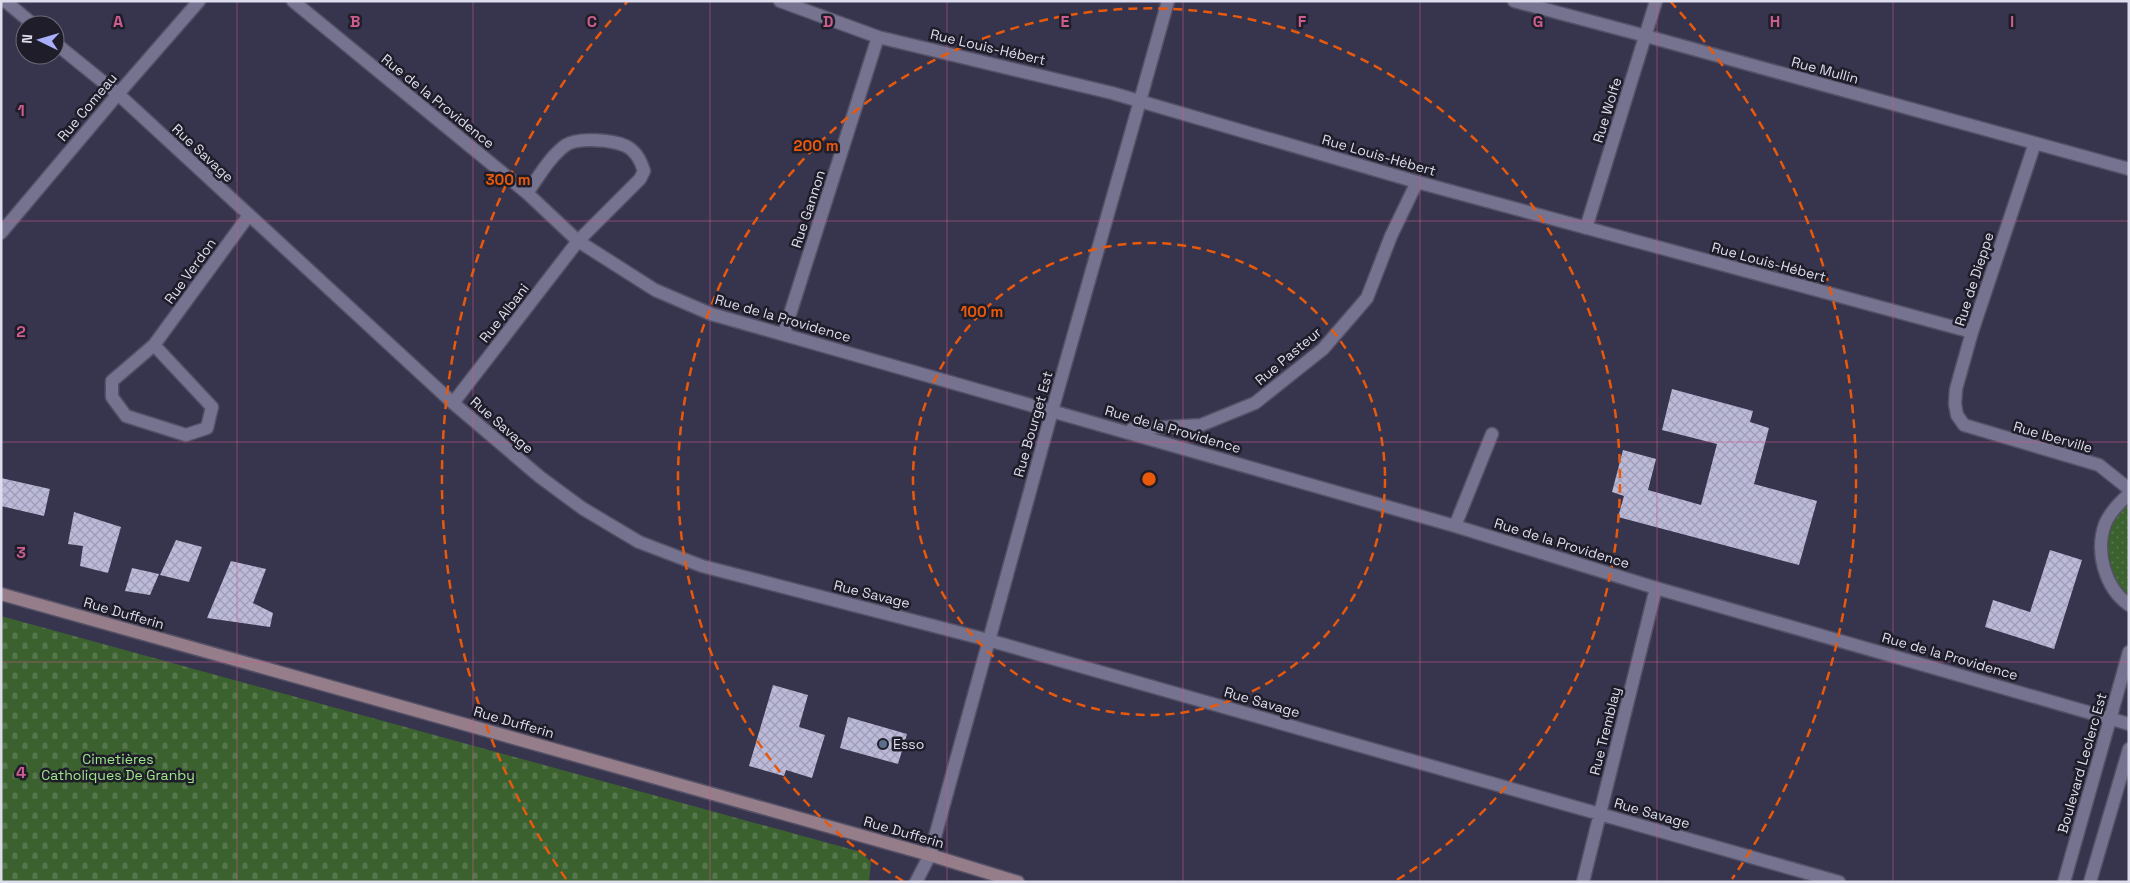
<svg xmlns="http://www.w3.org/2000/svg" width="2130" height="883" font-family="'Space Grotesk',sans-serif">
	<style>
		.cemetery { fill: url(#cemetery-stones) }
		.park { fill: url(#park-dots) }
		.building { fill: url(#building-cross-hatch) }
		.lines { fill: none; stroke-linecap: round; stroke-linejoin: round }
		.minor-casing { stroke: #545167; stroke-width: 15 }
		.tertiary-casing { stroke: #545167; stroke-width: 15 }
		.secondary-casing { stroke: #545167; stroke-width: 15 }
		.minor { stroke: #767390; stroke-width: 12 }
		.tertiary { stroke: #767390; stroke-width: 12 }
		.secondary { stroke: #957d89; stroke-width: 12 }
		.grid { fill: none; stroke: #cc5d8e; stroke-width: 1; stroke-opacity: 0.55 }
		.ring { fill: none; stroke: #e8590c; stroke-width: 2.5; stroke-dasharray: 9 6 }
		.service-dot { fill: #5c6f8a; stroke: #1e1d29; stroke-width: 2 }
		.labels { text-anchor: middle; stroke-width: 5; stroke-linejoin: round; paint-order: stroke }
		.street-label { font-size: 14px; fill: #dedded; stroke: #1e1d29 }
		.poi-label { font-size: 14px; fill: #dedded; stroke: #1e1d29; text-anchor: start }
		.park-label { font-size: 14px; fill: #9fe789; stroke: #1e1d29 }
		.grid-label { font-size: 16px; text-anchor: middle; font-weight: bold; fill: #cc5d8e; stroke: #1e1d29; stroke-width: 5; stroke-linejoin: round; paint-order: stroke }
		.centre { fill: #e8590c; stroke: #1e1d29; stroke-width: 2.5 }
		.ring-label { font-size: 15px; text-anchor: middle; font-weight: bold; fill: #e8590c; stroke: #1e1d29; stroke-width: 5; stroke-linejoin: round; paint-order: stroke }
	</style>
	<defs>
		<pattern id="cemetery-stones" width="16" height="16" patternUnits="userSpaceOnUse" patternTransform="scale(1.25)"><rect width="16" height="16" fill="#3a612e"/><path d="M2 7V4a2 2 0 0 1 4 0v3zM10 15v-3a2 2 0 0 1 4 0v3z" fill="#56774d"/></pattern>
		<pattern id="park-dots" width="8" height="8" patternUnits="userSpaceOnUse" patternTransform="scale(1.25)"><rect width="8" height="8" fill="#3a612e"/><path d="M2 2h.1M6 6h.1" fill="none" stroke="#56774d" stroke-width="1.8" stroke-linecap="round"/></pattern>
		<pattern id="building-cross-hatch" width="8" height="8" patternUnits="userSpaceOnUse" patternTransform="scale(1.25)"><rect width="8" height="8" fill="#bcbad9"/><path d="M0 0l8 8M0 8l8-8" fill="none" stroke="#9e9cb4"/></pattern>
	</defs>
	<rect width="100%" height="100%" fill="#37344d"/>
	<path class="cemetery" d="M1,616L861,852L871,862L869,882H1Z"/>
	<path class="park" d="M2129,494V605L2107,578L2105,525Z"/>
	<path class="building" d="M1672,389L1753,411L1750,422L1769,428L1754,484L1817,501L1799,565L1618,517L1624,496L1612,492L1623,450L1656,459L1648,490L1701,505L1717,444L1662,430Z
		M1,478L50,489L44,516L1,506Z
		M74,512L121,527L108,573L80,566L83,546L68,544Z
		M176,540L202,547L189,582L160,575Z
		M2050,550L2082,560L2054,649L1985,627L1993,600L2030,612Z
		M231,561L266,569L253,603L273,613L270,627L207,618Z
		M132,568L159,574L150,595L125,591Z
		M773,685L808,695L799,727L825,735L812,778L786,770L784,776L749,766Z
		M848,717L907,734L898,764L840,748Z"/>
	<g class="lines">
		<g class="minor-casing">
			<path id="minor" d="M5,1L34,25
				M293,1L527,193L578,241L655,290L711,314L1455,526L1656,588L2129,724
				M780,1L878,37L1112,93L1417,182L1972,332
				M1514,1L1646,36L2129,169
				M55,43L118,94L453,403L540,477L582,508L639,542L702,566L988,640L1839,882
				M1140,101L1168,1
				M2035,143L1972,332L1956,389L1955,404L1957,415L1964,425L2099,465L2129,489
				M1586,228L1656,1
				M1,233L118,94L199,1
				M784,333L878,37
				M154,345L212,407L207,428L186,435L126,416L112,397V381L154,345L249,215
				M453,403L578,241L640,179L644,171C641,161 636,151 626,146C613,140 578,137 566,145C550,156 538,178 527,193
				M1132,429L1201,425L1255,403L1323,349L1367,298L1391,236L1417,182
				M1455,526L1492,434
				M1583,882L1656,588"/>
		</g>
		<g class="tertiary-casing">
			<path id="tertiary" d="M2129,494C2119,503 2110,512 2105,524C2095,552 2105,588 2129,605
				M916,882L930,855L1052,411L1140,101
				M2064,882L2129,652
				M2090,882L2129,749"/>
		</g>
		<g class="secondary-casing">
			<path id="secondary" d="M1,594L930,855L1018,882"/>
		</g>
		<use href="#minor" class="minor"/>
		<use href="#tertiary" class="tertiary"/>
		<use href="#secondary" class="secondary"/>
	</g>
	<path class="grid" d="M237,1V882M473,1V882M710,1V882M947,1V882M1183,1V882M1420,1V882M1657,1V882M1893,1V882M1,221H2129M1,442H2129M1,662H2129"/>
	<g class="ring">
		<circle cx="1149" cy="479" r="236"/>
		<path d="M903 881A471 471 0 1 1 1395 881"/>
		<path d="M566 879A707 707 0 0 1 628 1M1670 1A707 707 0 0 1 1732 879"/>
	</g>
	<circle class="service-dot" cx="883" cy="744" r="5"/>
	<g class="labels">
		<g class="street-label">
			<text transform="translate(988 47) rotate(13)" y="5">Rue Louis-Hébert</text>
			<text transform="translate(1825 70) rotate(15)" y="5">Rue Mullin</text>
			<text transform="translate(438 101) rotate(39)" y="5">Rue de la Providence</text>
			<text transform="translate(87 107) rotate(-50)" y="5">Rue Comeau</text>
			<text transform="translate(1607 110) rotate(-73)" y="5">Rue Wolfe</text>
			<text transform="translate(203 153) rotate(43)" y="5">Rue Savage</text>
			<text transform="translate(1379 155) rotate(16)" y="5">Rue Louis-Hébert</text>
			<text transform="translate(808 209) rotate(-72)" y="5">Rue Gannon</text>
			<text transform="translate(1769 262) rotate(15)" y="5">Rue Louis-Hébert</text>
			<text transform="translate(190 271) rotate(-54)" y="5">Rue Verdon</text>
			<text transform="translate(1974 279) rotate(-72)" y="5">Rue de Dieppe</text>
			<text transform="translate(504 313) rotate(-52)" y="5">Rue Albani</text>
			<text transform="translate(783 318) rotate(16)" y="5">Rue de la Providence</text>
			<text transform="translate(1288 356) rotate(-40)" y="5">Rue Pasteur</text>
			<text transform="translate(1033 424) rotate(-74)" y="5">Rue Bourget Est</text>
			<text transform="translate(502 425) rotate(41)" y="5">Rue Savage</text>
			<text transform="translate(1173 429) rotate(16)" y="5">Rue de la Providence</text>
			<text transform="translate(2053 437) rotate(16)" y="5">Rue Iberville</text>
			<text transform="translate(1562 543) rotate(17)" y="5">Rue de la Providence</text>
			<text transform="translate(872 594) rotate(14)" y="5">Rue Savage</text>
			<text transform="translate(124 613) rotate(16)" y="5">Rue Dufferin</text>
			<text transform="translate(1950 656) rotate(16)" y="5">Rue de la Providence</text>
			<text transform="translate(1262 702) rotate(16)" y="5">Rue Savage</text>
			<text transform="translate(514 722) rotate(16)" y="5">Rue Dufferin</text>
			<text transform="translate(1605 731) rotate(-76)" y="5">Rue Tremblay</text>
			<text transform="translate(2082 763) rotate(-74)" y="5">Boulevard Leclerc Est</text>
			<text transform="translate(1652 813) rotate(16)" y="5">Rue Savage</text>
			<text transform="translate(904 832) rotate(16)" y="5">Rue Dufferin</text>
		</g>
		<g class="poi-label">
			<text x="893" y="749">Esso</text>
		</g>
		<g class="park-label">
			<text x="118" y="764">Cimetières<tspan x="118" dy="16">Catholiques De Granby</tspan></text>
		</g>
	</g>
	<g class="grid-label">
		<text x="118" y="27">A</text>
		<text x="355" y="27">B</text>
		<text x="592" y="27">C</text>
		<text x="828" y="27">D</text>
		<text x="1065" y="27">E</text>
		<text x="1302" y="27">F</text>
		<text x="1538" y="27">G</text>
		<text x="1775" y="27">H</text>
		<text x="2012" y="27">I</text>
		<text x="21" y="116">1</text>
		<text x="21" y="337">2</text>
		<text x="21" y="558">3</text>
		<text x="21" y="778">4</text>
	</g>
	<circle cx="1149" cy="479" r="8" class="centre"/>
	<g class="ring-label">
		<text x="816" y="151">200 m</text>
		<text x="508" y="185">300 m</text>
		<text x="982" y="317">100 m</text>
	</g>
	<rect width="2130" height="883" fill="none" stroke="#dedded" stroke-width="5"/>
	<g transform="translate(40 40) rotate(275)"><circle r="24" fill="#1e1d29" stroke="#6b6a77"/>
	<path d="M0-4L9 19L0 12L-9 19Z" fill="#a8b0fc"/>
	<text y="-8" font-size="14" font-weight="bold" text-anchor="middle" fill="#dedded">N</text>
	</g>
</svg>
